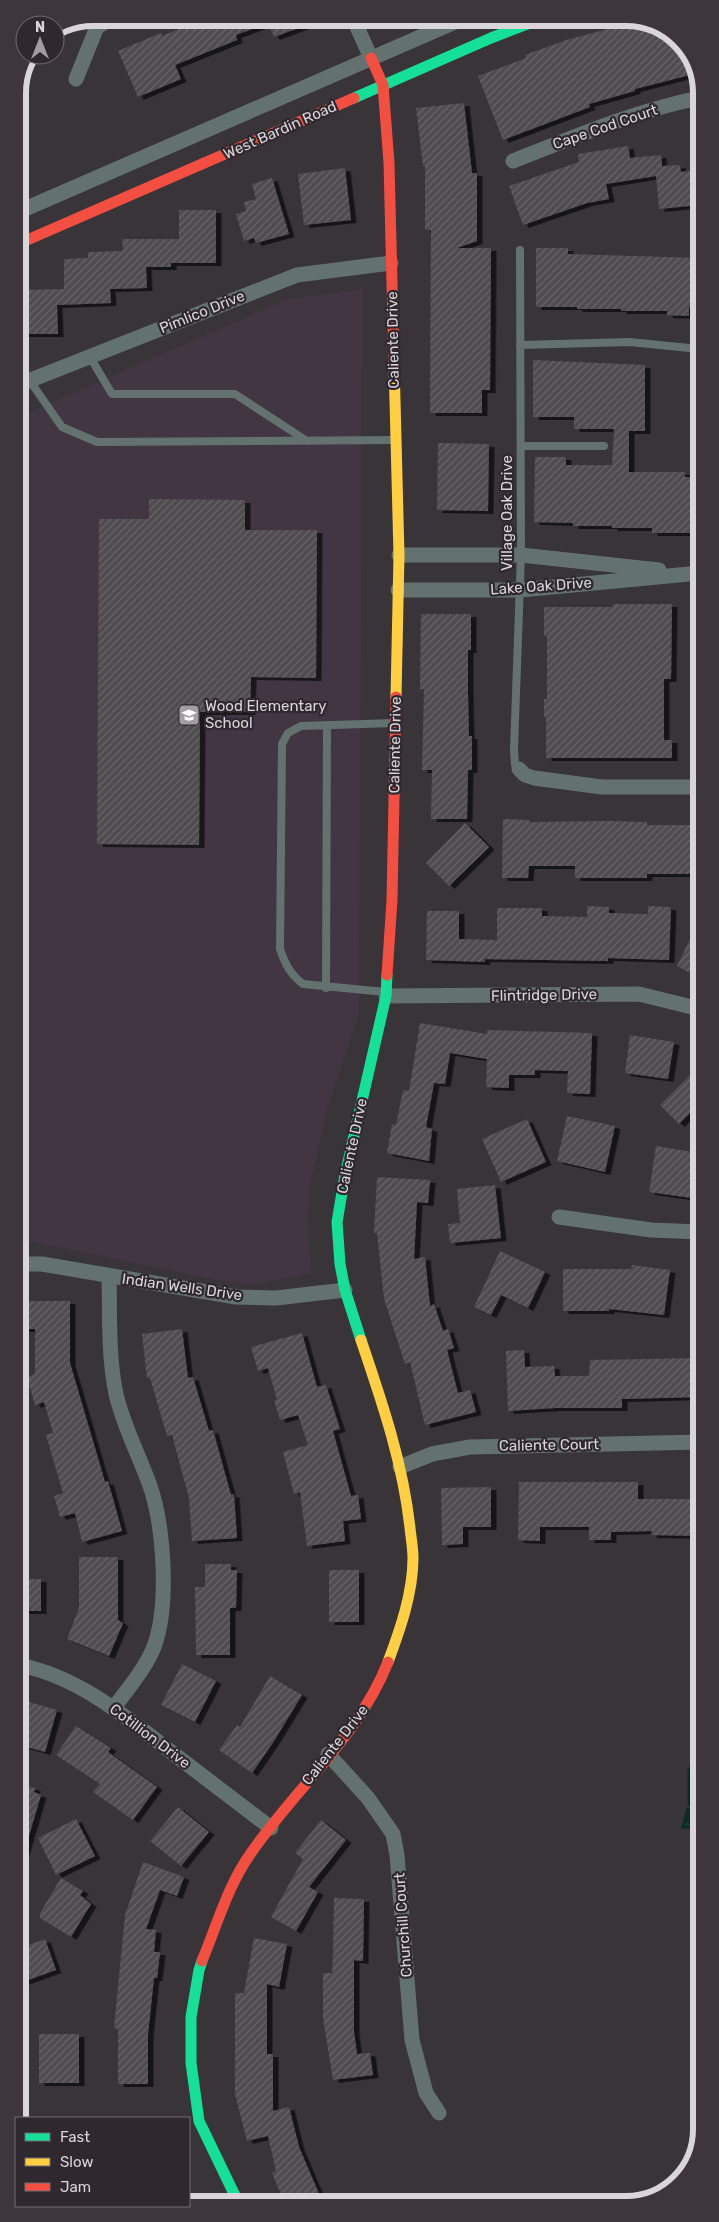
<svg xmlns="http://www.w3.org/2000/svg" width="719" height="2222" font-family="Rubik,sans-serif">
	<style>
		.built { fill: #413641 }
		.water { fill: url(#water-ripples) }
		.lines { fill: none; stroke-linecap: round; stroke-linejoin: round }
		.stream { stroke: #092d23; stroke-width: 5 }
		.building { fill: url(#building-hatch); filter: url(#shadow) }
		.lane { stroke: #63726e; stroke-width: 8 }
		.street { stroke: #63726e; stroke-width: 15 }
		.fast { stroke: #16e098; stroke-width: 11 }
		.slow { stroke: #ffcf43; stroke-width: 11 }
		.jam { stroke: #f24e42; stroke-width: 11 }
		.labels { text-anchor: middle; stroke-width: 4.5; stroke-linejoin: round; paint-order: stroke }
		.street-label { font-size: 15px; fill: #d9d5d9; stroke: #2f282f }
		.poi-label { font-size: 15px; fill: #d9d5d9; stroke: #2f282f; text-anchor: start }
		.rim { fill: none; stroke: #d9d5d9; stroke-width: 6 }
	</style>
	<defs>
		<pattern id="water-ripples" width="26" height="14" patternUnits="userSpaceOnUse" patternTransform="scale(1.25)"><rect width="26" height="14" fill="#092d23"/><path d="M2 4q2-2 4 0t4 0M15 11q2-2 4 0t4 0" fill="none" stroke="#2c4b42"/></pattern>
		<pattern id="building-hatch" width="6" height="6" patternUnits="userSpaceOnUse" patternTransform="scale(1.25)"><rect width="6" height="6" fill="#4f4c4f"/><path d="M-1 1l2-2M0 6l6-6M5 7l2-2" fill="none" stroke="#686568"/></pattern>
		<filter id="shadow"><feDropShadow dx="5.5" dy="3" stdDeviation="0" flood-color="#0009"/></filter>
	</defs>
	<rect width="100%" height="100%" fill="#383438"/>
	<path class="built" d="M363,289L359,1013L328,1106L310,1185L308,1232L311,1273L251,1285L196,1276L19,1239L18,417L288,299Z"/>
	<path class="water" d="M701,1754V1828L681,1829L700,1756Z"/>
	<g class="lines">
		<path class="stream" d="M690,1799V1771L701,1749
			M692,1823L697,1864L701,1876"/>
	</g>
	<path class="building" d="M206,18H322L323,19L274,37L268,23L236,35L237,40L175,65L181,79L138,97L118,51L161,33L162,36Z
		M638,21L676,36L698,73L635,89V91L589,104L590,107L503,140L478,76L526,58L525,55L566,40Z
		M464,103L472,173H477V241L457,248H491L490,390H482V413H430L431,230H425V166H423L416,108Z
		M628,146L630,158L661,155L662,166L680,165L681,172L699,170V205L659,209L656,176L606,184L609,199L587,203L523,225L509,186L579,162L578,154Z
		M345,168L351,220L304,225L298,174Z
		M272,178L289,234L256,243L254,238L244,241L236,214L246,211L244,202L256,199L252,184Z
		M179,210H216V263H171V267H146L147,288L110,289L111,303L57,305L58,334H18V290L64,289V259L88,258V252L123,251L122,239H179Z
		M536,248H568V254L699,258V307H689V316L667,315V311H621V309H577V307H536Z
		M533,360L645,365V431H629V472H685V477H699L700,533H652V528H612V526H573V523L534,522L535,457H566V465H612L614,429H574V417H533Z
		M438,443L489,444L488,511L437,510Z
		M149,499L245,500V530H317L316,678L251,677L250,712H200L199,845L97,844L99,519H149Z
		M613,604H672L671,679H664V740H672V758H546V717H544V699H547V636H544V607H613Z
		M421,614H471V650H468V695L469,736H472V770H468L467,819H431L432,770H422L424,689H420Z
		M503,819L529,820V822L609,821L647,822V825H700V874H647V878H575V866H529L528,878H502Z
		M465,823L489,847L449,886L426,863Z
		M587,906L609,907V913L648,914V906L671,907L669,960L608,958V961L485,959V962L426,960L427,911H459V939L497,940V908H542V916L587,917Z
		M700,918V978L677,966Z
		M420,1023L487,1034V1030L592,1033L590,1094L567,1093L568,1071L535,1070V1075H509V1088L486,1087L487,1059L450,1053L445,1084L434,1083L426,1127L432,1129L429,1161L387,1153L392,1124L396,1125L403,1090L409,1091Z
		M630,1035L674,1042L668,1079L625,1073Z
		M700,1065V1103L679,1124L660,1105Z
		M567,1116L615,1126L605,1172L557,1161Z
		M527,1119L546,1162L501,1182L482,1139Z
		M656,1146L699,1153L692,1198L649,1192Z
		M377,1177L430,1180L428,1203L417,1202L414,1259L425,1257L430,1306L434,1304L443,1331L448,1329L454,1348L447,1350L458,1393L470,1390L476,1412L425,1425L410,1362L405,1364L384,1299L377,1233H374Z
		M495,1185L501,1238L450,1243L448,1224L460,1223L457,1189Z
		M500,1251L545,1272L528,1308L501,1295L491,1315L474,1307Z
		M632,1265L670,1270L664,1315L609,1309V1311H563V1269H631Z
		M19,1301H70V1363L105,1482L108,1481L122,1531L82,1542L75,1513L60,1517L54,1496L63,1493L46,1435L53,1433L44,1402L35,1405L27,1377L35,1374V1329H19Z
		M182,1329L188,1378L193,1377L209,1431L213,1430L231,1495L234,1494L237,1538L192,1541L189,1498L172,1435L167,1436L150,1378H147L142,1334Z
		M302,1333L317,1387L326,1385L340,1429L333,1431L351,1496L358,1495L361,1519L343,1521L345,1541L307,1546L300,1492L294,1494L283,1452L308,1445L298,1415L280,1420L274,1400H277L268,1368L258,1371L251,1347Z
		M524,1350L525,1367L554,1366L555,1376H589L590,1360L701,1358L699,1397L622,1399V1408H555L508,1411L506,1351Z
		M519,1482H638V1499H701V1536L651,1535L652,1531L611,1532V1540H589V1527H540V1541L518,1540Z
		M491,1487V1527H463V1544L442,1545L441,1488Z
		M79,1557H118V1620L123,1623L109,1656L67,1639L79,1608Z
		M205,1564H231V1570H237L236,1608H230V1655H196L195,1587H205Z
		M329,1570H359V1622H329Z
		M19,1579H41V1611H19Z
		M182,1664L216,1681L195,1722L161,1705Z
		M270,1676L302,1695L274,1741L252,1773L219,1750L237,1725L240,1727Z
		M19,1699L57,1710L45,1752L20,1745Z
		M76,1726L111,1748L108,1752L157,1787L133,1820L93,1792L100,1784L56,1755Z
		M20,1784L35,1788L34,1792L41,1795L23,1856H20Z
		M178,1807L209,1832L181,1866L150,1841Z
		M76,1819L95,1856L56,1875L38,1838Z
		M321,1820L346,1840L309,1887L318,1892L296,1931L271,1917L303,1859L295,1853Z
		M143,1862L184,1877L177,1896L160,1890L146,1929L156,1930L154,1952H160L157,1978H154L148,2034V2084H118V2029L114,2028L125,1915Z
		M61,1878L83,1891L80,1895L91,1904L71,1937L40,1918V1913Z
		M334,1898L364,1899L363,1961L354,1960V2032L357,2054L370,2053L373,2075L333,2080L323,2018V1973H332L333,1952L336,1953L333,1951Z
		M254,1938L287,1944L279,1987L267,1984V2054H273V2111L289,2107L299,2147L323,2203L285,2204L272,2173L276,2171L268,2136L247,2141L235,2094V1993H244Z
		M45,1939L56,1970L20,1983V1948Z
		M39,2034H79V2083H39Z"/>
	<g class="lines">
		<path class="lane" d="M520,345L630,342L699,349
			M90,357L112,394H235L307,441
			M30,381L62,427L97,442L395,440
			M521,446H604
			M519,769L515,765L514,749L521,555L520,250
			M326,988L327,726
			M385,992L303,984C290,974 285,964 280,949L282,744L288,733L301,726L394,723"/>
		<path class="street" d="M353,18L371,58
			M76,79L97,27L112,18
			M513,161C574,137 635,111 699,98
			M18,212L464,18
			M18,385L297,275L391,263
			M399,555H521L659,570
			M398,590H520L700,573
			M519,769L525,775L534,778L602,787H700
			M386,996L639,994L700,1009
			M559,1217L651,1230L700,1232
			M19,1264H42L236,1297L276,1298L345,1290
			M109,1276C110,1315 108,1356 116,1394C123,1425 138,1453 149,1483C164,1524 169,1603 155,1644C147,1667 128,1688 114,1708
			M400,1467L432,1454L470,1447L701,1442
			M19,1665C77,1676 125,1716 170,1751C204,1777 237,1802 271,1828
			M328,1754L368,1798L393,1834L397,1855L412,2040L426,2093L439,2113"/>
		<path class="fast" d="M354,98L491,38L543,18
			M361,1340L345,1290L340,1264L337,1222L345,1175L386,996L387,975
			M202,1961L199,1970L191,2017V2063L199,2121L239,2204"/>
		<path class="slow" d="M394,362L399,555L396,697
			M361,1340C382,1402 403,1463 410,1528C411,1538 413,1548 413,1558C413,1593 400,1630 388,1662"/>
		<path class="jam" d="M371,58L383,85L389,163L394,362
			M18,244L354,98
			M387,975L392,900L396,697
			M202,1961C217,1925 228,1885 251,1853C295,1789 359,1736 388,1662"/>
	</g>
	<defs>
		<g id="school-square" transform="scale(1.125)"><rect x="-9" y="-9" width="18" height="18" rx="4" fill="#a19da1" stroke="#2f282f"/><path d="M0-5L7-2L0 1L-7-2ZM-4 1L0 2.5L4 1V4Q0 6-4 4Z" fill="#fff"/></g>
	</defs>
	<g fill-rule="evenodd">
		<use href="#school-square" x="189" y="715"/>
	</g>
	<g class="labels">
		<g class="street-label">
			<text transform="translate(605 127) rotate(-19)" y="5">Cape Cod Court</text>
			<text transform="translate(280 130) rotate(-24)" y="5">West Bardin Road</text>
			<text transform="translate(202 312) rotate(-22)" y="5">Pimlico Drive</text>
			<text transform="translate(393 340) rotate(-91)" y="5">Caliente Drive</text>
			<text transform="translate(507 513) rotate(-90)" y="5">Village Oak Drive</text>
			<text transform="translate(541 586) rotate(-4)" y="5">Lake Oak Drive</text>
			<text transform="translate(395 745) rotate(-89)" y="5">Caliente Drive</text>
			<text transform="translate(544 995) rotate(-1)" y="5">Flintridge Drive</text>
			<text transform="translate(352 1146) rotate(-78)" y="5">Caliente Drive</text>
			<text transform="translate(182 1287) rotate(8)" y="5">Indian Wells Drive</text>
			<text transform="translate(549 1445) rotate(-1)" y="5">Caliente Court</text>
			<text transform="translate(150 1736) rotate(37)" y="5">Cotillion Drive</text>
			<text transform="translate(335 1745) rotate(-52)" y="5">Caliente Drive</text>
			<text transform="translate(403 1925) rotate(-94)" y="5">Churchill Court</text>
		</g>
		<g class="poi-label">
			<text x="205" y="711">Wood Elementary<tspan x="205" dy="17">School</tspan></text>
		</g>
	</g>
	<path d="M0 0H719V2222H0ZM93 26H626A67 67 0 0 1 693 93V2129A67 67 0 0 1 626 2196H93A67 67 0 0 1 26 2129V93A67 67 0 0 1 93 26Z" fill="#3d363d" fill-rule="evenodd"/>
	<path class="rim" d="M93 26H626A67 67 0 0 1 693 93V2129A67 67 0 0 1 626 2196H93A67 67 0 0 1 26 2129V93A67 67 0 0 1 93 26Z"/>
	<rect x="15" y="2117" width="175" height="90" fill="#2f282f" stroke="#736d73"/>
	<rect x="25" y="2133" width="25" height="8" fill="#16e098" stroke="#736d73"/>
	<text x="60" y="2142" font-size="15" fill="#d9d5d9">Fast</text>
	<rect x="25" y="2158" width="25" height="8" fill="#ffcf43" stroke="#736d73"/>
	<text x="60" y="2167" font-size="15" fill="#d9d5d9">Slow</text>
	<rect x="25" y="2183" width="25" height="8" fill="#f24e42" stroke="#736d73"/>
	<text x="60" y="2192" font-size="15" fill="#d9d5d9">Jam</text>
	<g transform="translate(40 40)"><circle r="24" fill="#2f282f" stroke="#736d73"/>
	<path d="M0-4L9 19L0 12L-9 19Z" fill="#a19da1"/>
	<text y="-8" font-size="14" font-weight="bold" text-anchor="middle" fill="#d9d5d9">N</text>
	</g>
</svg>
